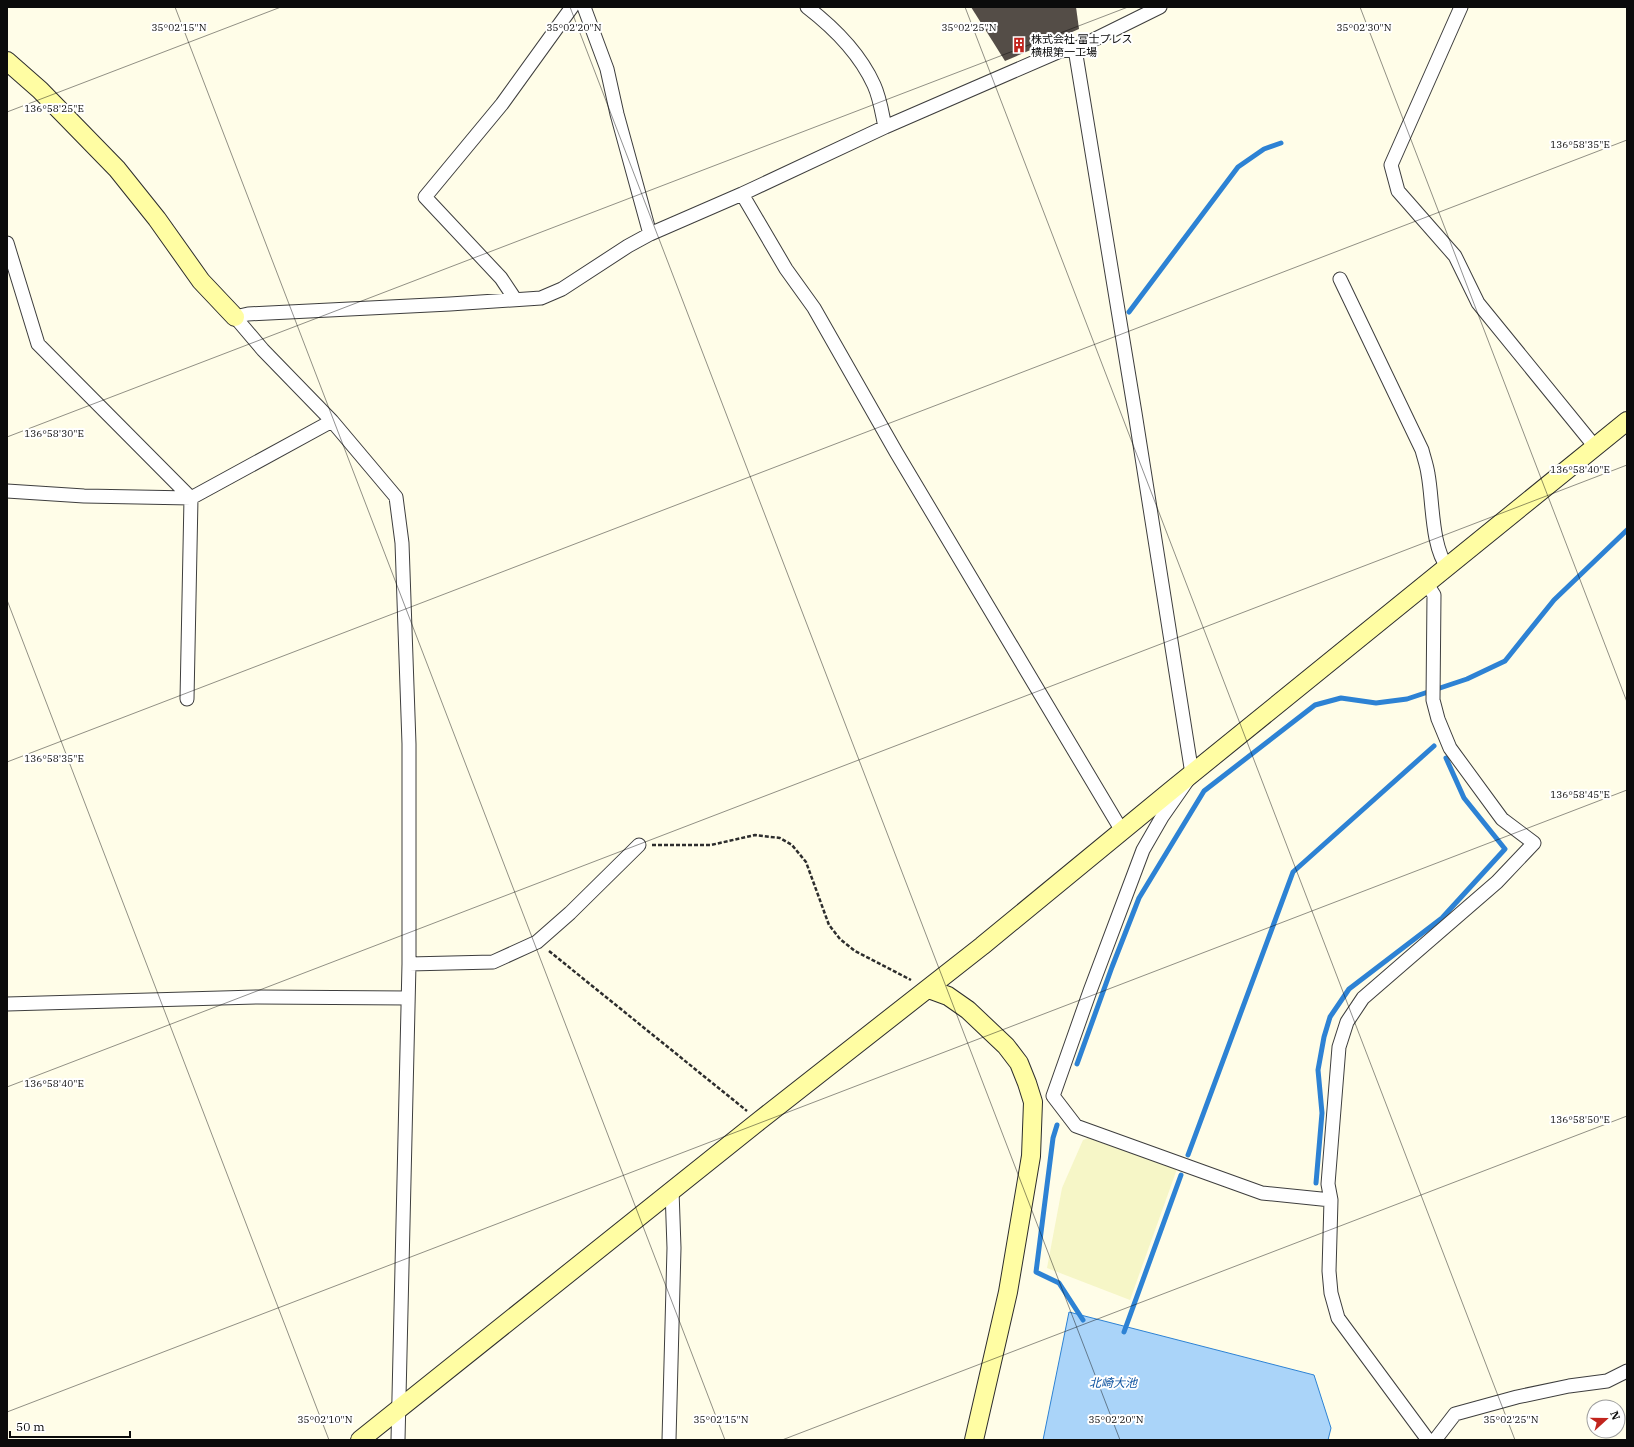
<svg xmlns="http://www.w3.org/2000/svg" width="1634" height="1447" font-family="'IBM Plex Serif','Noto Sans JP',serif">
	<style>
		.farmland { fill: #f6f6c7 }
		.water { fill: #aad4f9; stroke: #2d82d4 }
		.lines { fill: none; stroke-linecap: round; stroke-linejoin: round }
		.stream { stroke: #2d82d4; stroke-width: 5 }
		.building { fill: #544d47 }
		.street-casing { stroke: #3e3e3e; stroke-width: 15 }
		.secondary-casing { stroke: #2d2d2d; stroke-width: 20 }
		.path { stroke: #2d2d2d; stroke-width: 2.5; stroke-dasharray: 4 2; stroke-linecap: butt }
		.street { stroke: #fff; stroke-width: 13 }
		.secondary { stroke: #fffda3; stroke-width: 18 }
		.ticks { fill: none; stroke: #0b0b0b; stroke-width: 1; stroke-opacity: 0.45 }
		.labels { text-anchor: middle; stroke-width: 4; stroke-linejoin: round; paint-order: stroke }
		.poi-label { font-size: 11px; fill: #0b0b0b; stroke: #fff; text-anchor: start }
		.water-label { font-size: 12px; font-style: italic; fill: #0f54a1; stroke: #fff }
		.ticks-label { font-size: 10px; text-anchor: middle; fill: #0b0b0b; stroke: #fff; stroke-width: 4; stroke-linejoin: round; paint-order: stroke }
	</style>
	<rect width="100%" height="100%" fill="#fffde8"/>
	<path class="farmland" d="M1088,1138L1177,1169L1130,1300L1047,1268L1062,1188L1083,1140Z"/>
	<path class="water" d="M1069,1312L1314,1375L1331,1428L1328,1440H1043Z"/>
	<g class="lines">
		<path class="stream" d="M1129,312L1238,167L1264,149L1281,143
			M1077,1064L1112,967L1139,898L1204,791L1315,705L1341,698L1376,703L1407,699L1467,679L1505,661L1554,600L1627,530
			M1057,1125L1053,1138L1036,1272L1059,1283L1083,1320
			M1188,1155L1293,872L1434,746
			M1316,1183L1322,1113L1318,1070L1324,1037L1330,1017L1349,989L1442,918L1505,849L1464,798L1446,758
			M1124,1332L1181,1175"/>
	</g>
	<path class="building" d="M971,7H1076L1079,29L1005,61Z"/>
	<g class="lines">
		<g class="street-casing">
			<path id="street" d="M584,7L607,69L617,114L650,234
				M807,7C833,27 860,54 874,85C880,98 882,113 885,127
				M1461,7L1391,165L1398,191L1455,256L1478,303L1596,448
				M742,194L786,269L814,308L896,452L1122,831
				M7,243L38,344L191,498L187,699
				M1340,279L1422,450C1424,458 1427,466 1428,474C1433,500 1431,547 1448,568
				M515,299L501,278L425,197L502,104L572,7
				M7,491L84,496L191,498L332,421
				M1427,584L1434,595L1433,700L1438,719L1450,748L1502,819L1534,843L1497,882L1363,998L1347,1022L1339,1047L1328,1184L1331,1200L1329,1271L1331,1293L1338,1318L1428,1440
				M409,964L493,962L537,942L570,913L639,845
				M7,1004L258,997L408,998
				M1053,1096L1090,991L1143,850L1162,817L1192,774L1135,413L1075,49
				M1053,1096L1076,1126L1262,1193L1331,1200
				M398,1440L409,964V744L402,543L396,497L332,421L263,350L235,317L248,314L450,304L541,298L562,289L628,246L650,234L742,194L885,127L1060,51L1075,49L1160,7
				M669,1440L674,1248L672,1190
				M1435,1440L1455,1414L1517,1397L1569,1386L1607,1381L1627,1371"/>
		</g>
		<g class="secondary-casing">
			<path id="secondary" d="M7,61L40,90L117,169L157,219L201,281L235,317
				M929,989L948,996L968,1010L1006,1046L1019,1063L1027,1083L1033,1102L1031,1156L1008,1292L974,1440
				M360,1440L759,1121L982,946L1173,789L1627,421"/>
		</g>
		<path class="path" d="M652,845H711L755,835L780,838L792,845L806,862L829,925L840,939L855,951L911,980
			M549,951L747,1111"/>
		<use href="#street" class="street"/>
		<use href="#secondary" class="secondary"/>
	</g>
	<path class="ticks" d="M175,7L725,1440M570,7L1120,1440M965,7L1515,1440M1360,7L1627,702M7,112L281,7M7,437L1128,7M7,600L329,1440M7,762L1627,140M7,1087L1627,465M7,1412L1627,790M782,1440L1627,1116"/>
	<defs>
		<g id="building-bare" transform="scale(1.2)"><path d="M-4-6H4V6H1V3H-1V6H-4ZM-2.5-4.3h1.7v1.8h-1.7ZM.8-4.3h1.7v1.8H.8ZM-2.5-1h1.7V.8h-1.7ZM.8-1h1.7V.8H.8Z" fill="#c1241d" stroke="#fff" stroke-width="2.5" paint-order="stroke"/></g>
	</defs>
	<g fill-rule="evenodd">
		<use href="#building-bare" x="1019" y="45"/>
	</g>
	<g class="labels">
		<g class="poi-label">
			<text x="1031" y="43">株式会社 富士プレス<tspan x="1031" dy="13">横根第一工場</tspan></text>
		</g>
		<g class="water-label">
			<text x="1113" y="1387">北崎大池</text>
		</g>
	</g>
	<g class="ticks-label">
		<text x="179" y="31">35°02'15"N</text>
		<text x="574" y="31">35°02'20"N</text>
		<text x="969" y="31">35°02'25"N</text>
		<text x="1364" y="31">35°02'30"N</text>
		<text x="54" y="112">136°58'25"E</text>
		<text x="1580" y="148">136°58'35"E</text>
		<text x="54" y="437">136°58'30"E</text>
		<text x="1580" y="473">136°58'40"E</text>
		<text x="54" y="762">136°58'35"E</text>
		<text x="1580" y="798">136°58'45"E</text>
		<text x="54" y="1087">136°58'40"E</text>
		<text x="1580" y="1123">136°58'50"E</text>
		<text x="325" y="1423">35°02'10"N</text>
		<text x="721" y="1423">35°02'15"N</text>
		<text x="1116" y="1423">35°02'20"N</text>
		<text x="1511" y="1423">35°02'25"N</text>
	</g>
	<rect width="1634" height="1447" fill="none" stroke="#0b0b0b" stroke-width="16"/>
	<g transform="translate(1606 1419) rotate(69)"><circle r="19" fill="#ffffff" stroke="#9d9d9d"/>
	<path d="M0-3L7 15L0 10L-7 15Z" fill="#c1241d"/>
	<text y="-6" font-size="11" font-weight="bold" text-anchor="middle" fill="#0b0b0b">N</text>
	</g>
	<path d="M10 1431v6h120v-6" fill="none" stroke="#0b0b0b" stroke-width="2"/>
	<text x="16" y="1431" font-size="12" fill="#0b0b0b" stroke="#ffffff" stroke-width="3" paint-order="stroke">50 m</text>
</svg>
